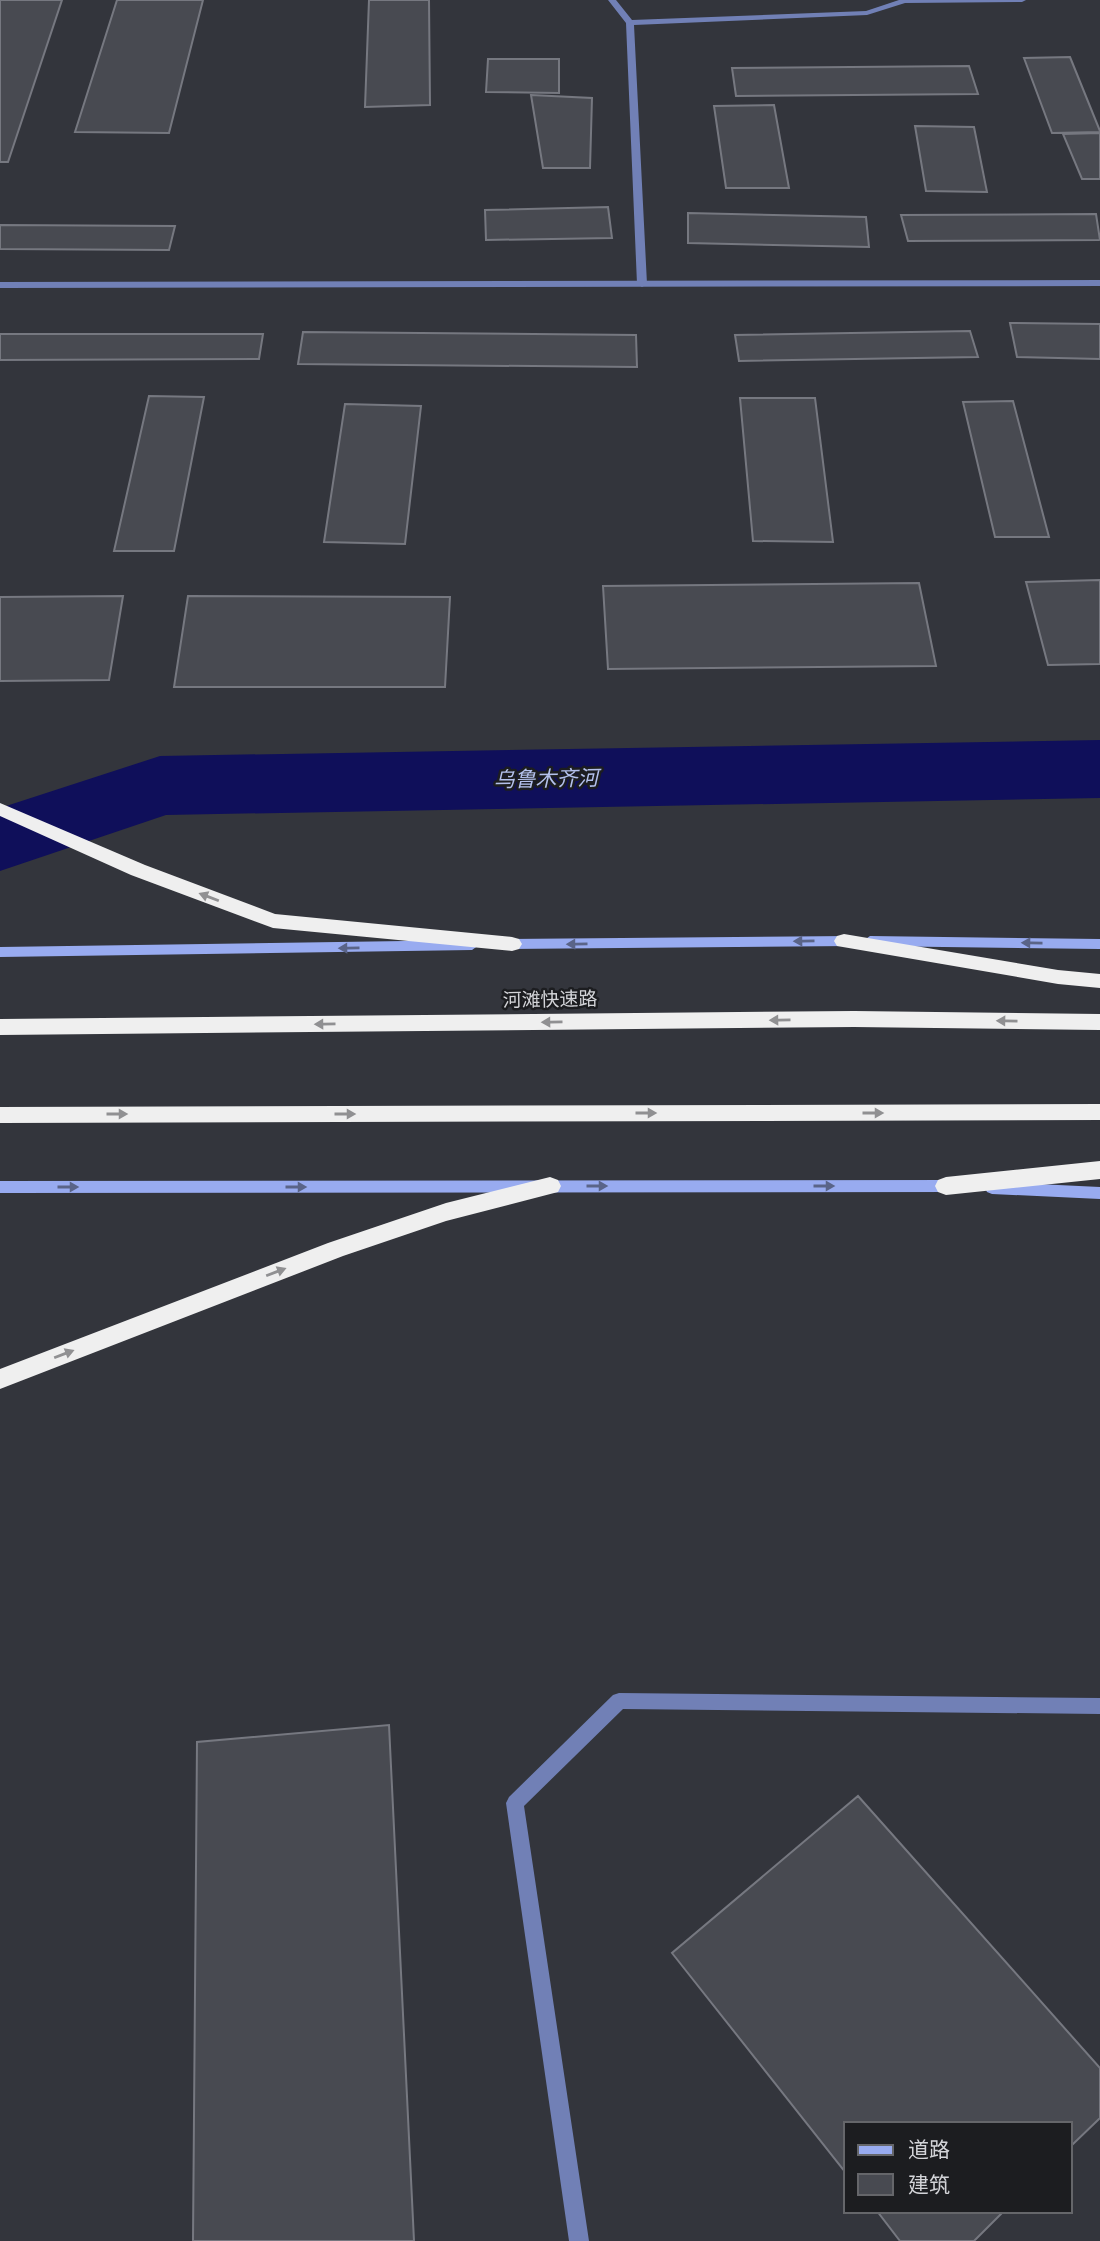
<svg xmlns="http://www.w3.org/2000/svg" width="1100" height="2241" font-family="'Playfair Display','Noto Sans SC',serif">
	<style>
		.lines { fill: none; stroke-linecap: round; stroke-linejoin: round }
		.river { fill: #0f0f5a; fill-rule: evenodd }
		.building { fill: #484a51; stroke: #767880; stroke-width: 2 }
		.lane { fill: #7180b6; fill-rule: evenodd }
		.street { fill: #7180b6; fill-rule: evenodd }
		.secondary { fill: #98abf0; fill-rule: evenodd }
		.highway { fill: #efefef; fill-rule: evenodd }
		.oneway { fill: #909092 }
		.oneway2 { fill: #5a6488 }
		.labels { text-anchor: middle; stroke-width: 5; stroke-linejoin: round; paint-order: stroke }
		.street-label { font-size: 19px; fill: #d3d4d8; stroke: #1c1d20 }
		.water-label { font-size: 21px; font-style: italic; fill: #b4c1ed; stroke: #1c1d20 }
	</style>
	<rect width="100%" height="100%" fill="#33353c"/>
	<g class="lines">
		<path class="river" d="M1100,740V798L166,815L0,871V808L160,756Z"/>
	</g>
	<path class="building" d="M0,0H62L8,162H0Z
		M117,0H203L169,133L75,132Z
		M369,0H429L430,105L365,107Z
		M1070,57L1100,131V132L1052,133L1024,58Z
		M488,59H559V93L486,92Z
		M969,66L978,94L736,96L732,68Z
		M531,95L592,98L590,168H543Z
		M774,105L789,188H726L714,106Z
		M915,126L974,127L987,192L926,191Z
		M1100,133V179H1082L1063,134Z
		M608,207L612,238L486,240L485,210Z
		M688,213L866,217L869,247L688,243Z
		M1096,214L1100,240L908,241L901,215Z
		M0,225L175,226L169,250L0,249Z
		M1010,323L1100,324V359L1017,357Z
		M970,331L978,357L739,361L735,335Z
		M303,332L636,335L637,367L298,364Z
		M0,334H263L259,359L0,360Z
		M149,396L204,397L174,551H114Z
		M740,398H815L833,542L753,541Z
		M1013,401L1049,537H995L963,402Z
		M345,404L421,406L405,544L324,542Z
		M1100,580V664L1048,665L1026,582Z
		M919,583L936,666L608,669L603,586Z
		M123,596L109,680L0,681V597Z
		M188,596L450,597L445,687H174Z
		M389,1725L414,2241H193L197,1742Z
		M858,1796L1100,2068V2118L1070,2147V2124H846V2173L672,1953Z
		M877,2211H1004L974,2241H900Z"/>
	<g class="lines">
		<path class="lane" d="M608,0H616L632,20L866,11L899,0H1026L1022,2L905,3L867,15L634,25L647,284L642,287L637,284L626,23Z
			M619,1693L1100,1698V1714L623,1709L524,1806L589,2241H569L506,1803L509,1797L613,1695Z"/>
		<path class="street" d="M1100,280V286L0,288V282Z"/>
		<path class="secondary" d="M850,936L857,941L850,946L503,949L496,944L503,939Z
			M870,936L1100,939V949L870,946L863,941Z
			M472,940L479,945L472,950L0,957V947Z
			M954,1180L959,1182L961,1186L959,1190L954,1192L0,1193V1181Z
			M992,1182L1100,1187V1199L992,1194L987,1192L985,1188L987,1184Z"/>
		<path class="highway" d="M0,803L145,865L275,914L512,937L519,939L522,944L519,949L512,951L273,928L131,875L0,816Z
			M844,934L1058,970L1100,974V988L1058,984L837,946L834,941L837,936Z
			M854,1011L1100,1014V1030L854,1027L0,1035V1019Z
			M1100,1104V1120L0,1123V1107Z
			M1100,1161V1179L946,1195L938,1192L935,1186L938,1180L946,1177Z
			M550,1177L558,1180L561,1186L558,1192L446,1221L343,1256L0,1389V1369L328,1243L446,1203Z"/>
	</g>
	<defs><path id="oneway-solid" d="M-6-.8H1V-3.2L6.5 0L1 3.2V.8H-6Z" transform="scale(1.75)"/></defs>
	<g class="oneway">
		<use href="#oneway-solid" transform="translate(209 897) rotate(-159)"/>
		<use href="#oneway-solid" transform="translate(780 1020) rotate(179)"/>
		<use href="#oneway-solid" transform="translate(1007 1021) rotate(-179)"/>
		<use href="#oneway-solid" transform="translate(552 1022) rotate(179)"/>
		<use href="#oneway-solid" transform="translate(325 1024) rotate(179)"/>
		<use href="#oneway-solid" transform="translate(646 1113)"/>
		<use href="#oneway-solid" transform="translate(873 1113)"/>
		<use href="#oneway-solid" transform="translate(117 1114)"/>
		<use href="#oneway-solid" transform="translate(345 1114)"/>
		<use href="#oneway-solid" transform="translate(276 1272) rotate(-21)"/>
		<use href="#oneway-solid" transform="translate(64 1354) rotate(-21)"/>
	</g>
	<g class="oneway2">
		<use href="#oneway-solid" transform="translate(804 941) rotate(179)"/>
		<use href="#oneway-solid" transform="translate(1032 943) rotate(-179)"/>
		<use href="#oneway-solid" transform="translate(577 944) rotate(179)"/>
		<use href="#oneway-solid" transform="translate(349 948) rotate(179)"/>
		<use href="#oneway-solid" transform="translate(597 1186)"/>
		<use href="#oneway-solid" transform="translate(824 1186)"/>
		<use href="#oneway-solid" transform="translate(68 1187)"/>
		<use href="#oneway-solid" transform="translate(296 1187)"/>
	</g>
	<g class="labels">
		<g class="street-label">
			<text transform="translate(550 999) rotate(-1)" y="7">河滩快速路</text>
		</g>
		<g class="water-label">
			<text transform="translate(546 779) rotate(-1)" y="7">乌鲁木齐河</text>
		</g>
	</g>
	<rect x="844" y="2122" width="228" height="91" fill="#1c1d20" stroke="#65666a" stroke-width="2"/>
	<rect x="858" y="2145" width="35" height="10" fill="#98abf0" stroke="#65666a" stroke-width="2"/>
	<text x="908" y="2157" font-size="21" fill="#d3d4d8">道路</text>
	<rect x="858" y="2174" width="35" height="21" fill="#484a51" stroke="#65666a" stroke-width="2"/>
	<text x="908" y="2192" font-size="21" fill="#d3d4d8">建筑</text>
</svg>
